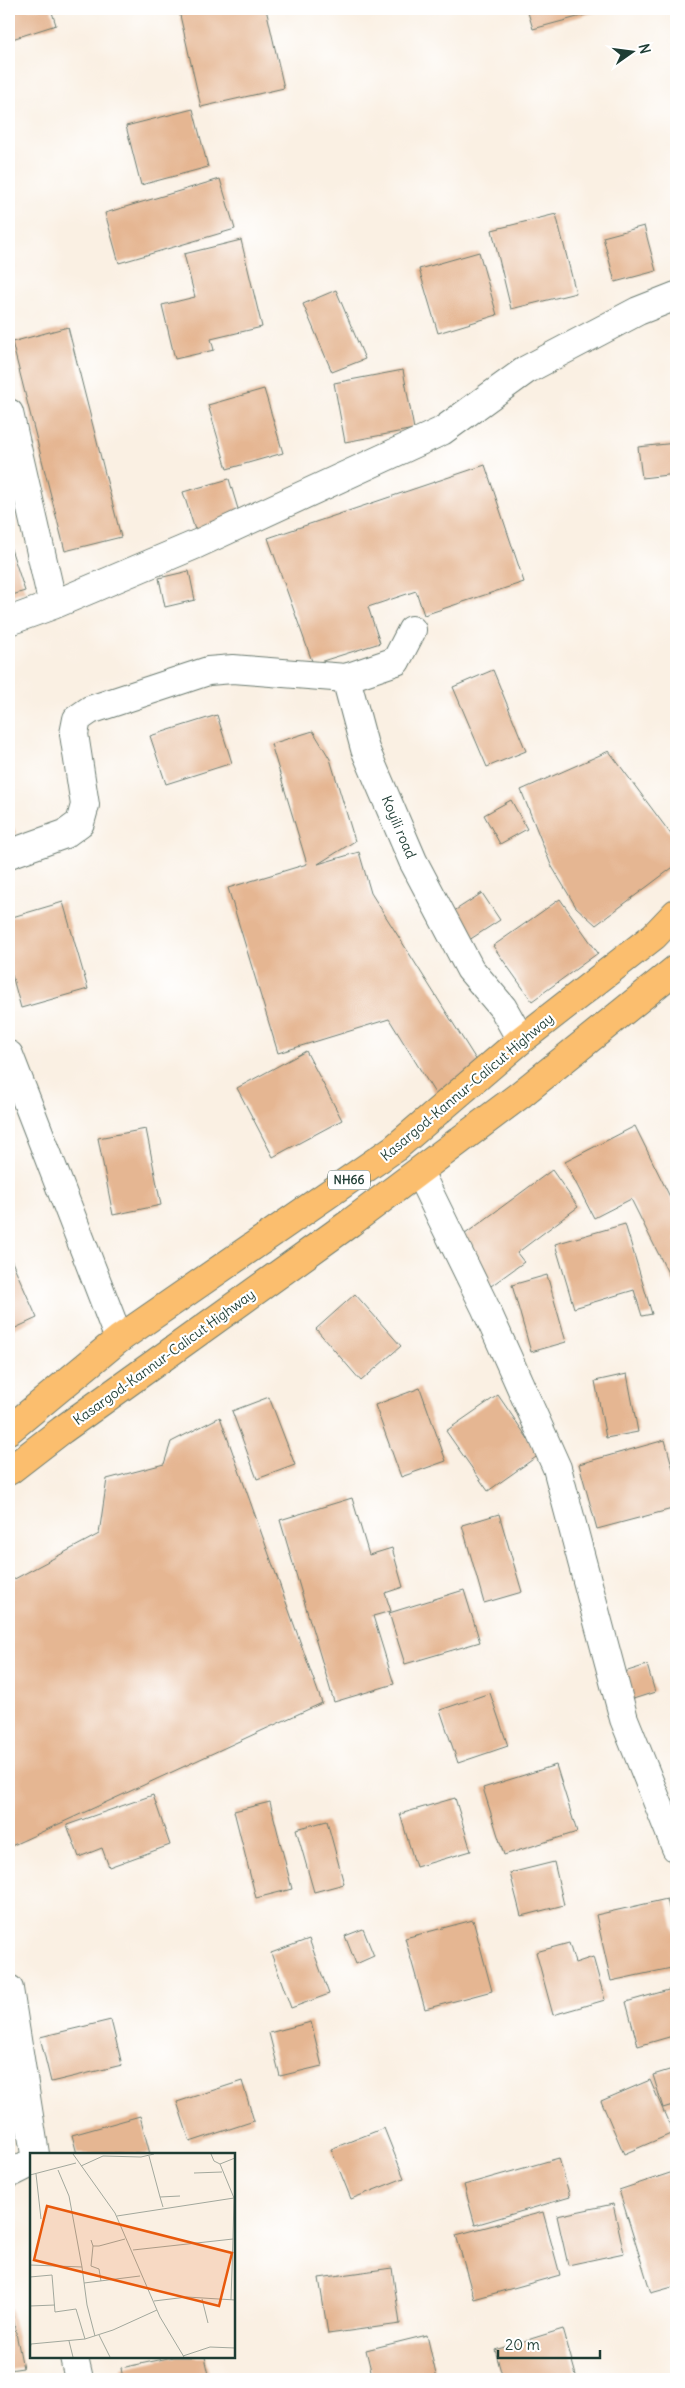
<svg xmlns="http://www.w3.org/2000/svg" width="685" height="2388" font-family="Delius,sans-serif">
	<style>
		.building { fill: #e5b692 }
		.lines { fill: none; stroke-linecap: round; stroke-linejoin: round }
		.street-casing { stroke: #6c7c71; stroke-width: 30 }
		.highway-casing { stroke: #6c7c71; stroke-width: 30 }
		.street { stroke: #fff; stroke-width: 28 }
		.highway { stroke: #fbbe6e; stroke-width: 28 }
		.labels { text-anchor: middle; stroke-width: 4.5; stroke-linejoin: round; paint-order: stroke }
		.shield { fill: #fff; stroke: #627771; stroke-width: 1 }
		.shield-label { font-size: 12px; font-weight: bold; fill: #1f3d34 }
		.street-label { font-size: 14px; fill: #1f3d34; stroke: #fff }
		.inset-road { fill: none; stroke: #a2a89d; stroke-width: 1 }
		.view { fill: #e8590c; fill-opacity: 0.15; stroke: #e8590c; stroke-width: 2.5 }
		.inset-edge { fill: none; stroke: #1f3d34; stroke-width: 2.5 }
	</style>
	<rect width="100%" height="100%" fill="#fff"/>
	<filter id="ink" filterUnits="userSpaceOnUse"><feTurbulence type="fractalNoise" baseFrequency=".02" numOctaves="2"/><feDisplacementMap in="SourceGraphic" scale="10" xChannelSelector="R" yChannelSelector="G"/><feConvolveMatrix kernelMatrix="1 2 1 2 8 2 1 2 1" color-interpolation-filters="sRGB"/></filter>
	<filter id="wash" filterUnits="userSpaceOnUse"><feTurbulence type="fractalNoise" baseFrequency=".0096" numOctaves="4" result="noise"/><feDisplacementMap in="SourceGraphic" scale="20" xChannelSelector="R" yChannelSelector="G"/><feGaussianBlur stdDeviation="1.12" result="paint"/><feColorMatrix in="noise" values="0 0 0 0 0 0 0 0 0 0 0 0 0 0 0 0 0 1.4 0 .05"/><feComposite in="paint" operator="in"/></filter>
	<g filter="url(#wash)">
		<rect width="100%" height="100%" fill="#faf0e3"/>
		<g id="blocks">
			<path class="building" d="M9,9H51L56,25L9,40Z
				M191,9H266L284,88L201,107L179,11Z
				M527,9H596V12L533,29Z
				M193,109L208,167L141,185L126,126Z
				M220,179L235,229L119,263L105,213Z
				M556,214L576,293L511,309L492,230Z
				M644,226L656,271L615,282L603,237Z
				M241,240L262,327L211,339L214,350L175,359L162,305L195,297L184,254Z
				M479,252L497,315L438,333L419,269Z
				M336,290L365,359L332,372L303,304Z
				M68,327L121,537L65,551L12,342Z
				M403,370L414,429L345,442L334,383Z
				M264,389L283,453L227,469L208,405Z
				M676,443V474L642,478L638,447Z
				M485,465L524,582L424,615L416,591L368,607L380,643L313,664L268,538Z
				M229,479L241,519L196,533L183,492Z
				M9,543L25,591L9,596Z
				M189,571L195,600L165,607L159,578Z
				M493,670L526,751L487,767L453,687Z
				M217,715L232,763L166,784L150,736Z
				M313,731L330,759L355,841L318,864L359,852L371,893L482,1069L436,1095L389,1019L278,1053L228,888L307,864L271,744Z
				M609,751L676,841V865L596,925L576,907L551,865L521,790Z
				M511,800L527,829L500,844L484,815Z
				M9,816L16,833L9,837Z
				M482,893L500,920L466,942L448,915Z
				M560,899L598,953L532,1001L493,946Z
				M63,902L88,989L21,1008L9,964V918Z
				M306,1051L342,1120L273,1157L237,1088Z
				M635,1126L676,1209V1289L631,1199L594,1218L565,1162Z
				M146,1129L161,1205L113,1215L98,1138Z
				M552,1170L578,1207L517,1253L524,1262L491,1286L457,1240Z
				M625,1224L652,1314L642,1316L634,1290L574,1308L555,1244Z
				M9,1255L37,1318L9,1331Z
				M547,1275L566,1342L531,1352L512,1285Z
				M355,1294L401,1346L361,1381L316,1329Z
				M627,1374L638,1432L606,1438L595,1381Z
				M420,1388L446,1461L401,1477L375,1405Z
				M498,1395L539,1455L488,1491L446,1431Z
				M269,1397L295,1465L257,1479L232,1411Z
				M220,1417L322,1703L9,1847V1582L99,1534L107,1479L164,1464L171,1442Z
				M665,1440L676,1480V1508L597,1529L579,1464Z
				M352,1498L369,1555L392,1548L403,1587L385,1593L391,1611L373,1616L394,1684L334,1702L280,1520Z
				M499,1514L522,1592L484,1603L462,1525Z
				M464,1590L480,1642L405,1664L389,1613Z
				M647,1665L655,1692L627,1701L618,1674Z
				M490,1693L508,1746L458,1763L440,1710Z
				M556,1765L577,1832L504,1855L483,1788Z
				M153,1795L170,1845L109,1867L102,1848L79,1857L67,1825Z
				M455,1798L471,1851L416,1867L400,1814Z
				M270,1802L292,1889L256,1898L234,1811Z
				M327,1821L344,1884L314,1892L296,1829Z
				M554,1862L564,1905L521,1916L510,1873Z
				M667,1899L676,1938V1967L611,1981L596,1915Z
				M473,1920L492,1991L425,2009L405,1938Z
				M363,1929L374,1956L356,1964L345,1936Z
				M309,1939L329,1994L291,2008L271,1953Z
				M569,1943L575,1963L593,1957L605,2000L553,2015L536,1952Z
				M672,1989L676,2005V2035L638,2046L626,2002Z
				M111,2020L122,2065L51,2082L40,2037Z
				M311,2022L322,2066L280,2076L269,2033Z
				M676,2068V2104L663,2108L653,2075Z
				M650,2080L673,2133L624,2154L601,2101Z
				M242,2081L254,2121L190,2142L177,2102Z
				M140,2116L150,2154H77L72,2135Z
				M384,2128L404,2178L351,2199L331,2149Z
				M559,2158L570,2197L475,2225L464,2185Z
				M676,2171V2286L651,2293L619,2190Z
				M613,2204L624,2253L568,2265L557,2216Z
				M543,2212L560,2275L474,2299L456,2235Z
				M392,2268L400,2324L328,2334L319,2278Z
				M11,2308L23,2368L9,2370V2309Z
				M563,2329L577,2379H503L495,2350Z
				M427,2335L437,2379H373L366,2350Z
				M173,2357H205L210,2379H123L121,2368Z"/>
		</g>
	</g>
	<g filter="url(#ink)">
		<use href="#blocks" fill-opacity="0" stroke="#6c7c71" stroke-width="1"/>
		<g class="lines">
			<g class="street-casing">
				<path id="street" d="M9,413L53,605L197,544L442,431L526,370L638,311L676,296
					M9,621L53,605
					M412,630L396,661L346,678L365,749L413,861L470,969L503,1008L521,1040
					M9,854L65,834L80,823L85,805L74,734L77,719L90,710L208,671L233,669L346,678
					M9,1055L119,1339
					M419,1172L485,1307L557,1468L624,1719L676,1848
					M9,1989L35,2154
					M9,2174L31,2163
					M74,2357L79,2379"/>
			</g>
			<g class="highway-casing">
				<path id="highway" d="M9,1430L119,1339L395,1148L521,1040L654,936L676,913
					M9,1471L62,1430L350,1223L520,1095L676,969"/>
			</g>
			<use href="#street" class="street"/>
			<use href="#highway" class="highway"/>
		</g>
	</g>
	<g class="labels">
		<rect class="shield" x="328" y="1170.5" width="42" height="19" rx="4"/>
		<g class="shield-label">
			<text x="349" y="1184">NH66</text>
		</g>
		<g class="street-label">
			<text transform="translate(399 827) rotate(67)" y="5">Koyili road</text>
			<text transform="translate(467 1087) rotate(-40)" y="5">Kasargod-Kannur-Calicut Highway</text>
			<text transform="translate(164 1357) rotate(-36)" y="5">Kasargod-Kannur-Calicut Highway</text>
		</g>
	</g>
	<g transform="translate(30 2153)">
		<rect width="205" height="205" fill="#faf0e3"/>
		<path class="inset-road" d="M43,1L85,60L130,164L154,204M119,3L130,44M190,11L205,5M51,13L73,3L111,4L124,1M164,20L192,19M6,21L11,66M0,22L46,10M133,54L130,44L150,43M87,63L204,45L190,11L184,8L181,1M61,87L63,93H69L95,86M63,93L61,113L69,116L71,128M103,97L203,86L204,45M0,112L52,114L39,43L28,17M52,114L57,152L65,183M0,124L22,122L25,159L46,156L55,186M54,130L110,123M172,146L178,170M201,147L203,86M124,148L157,144L205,147M0,153L25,152M69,182L80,204M39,188L43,204M0,197L1,191L55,186L83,177L127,157M153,203L180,194L205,195"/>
		<path class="view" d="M17,53L202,100L189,153L4,107Z"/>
		<rect width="205" height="205" class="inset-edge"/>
	</g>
	<rect width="685" height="2388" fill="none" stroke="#fff" stroke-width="30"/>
	<g transform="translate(632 52) rotate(76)" stroke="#ffffff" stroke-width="4" paint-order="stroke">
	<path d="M0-4L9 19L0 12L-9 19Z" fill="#1f3d34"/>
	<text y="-8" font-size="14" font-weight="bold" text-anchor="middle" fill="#1f3d34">N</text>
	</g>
	<path d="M498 2350v8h102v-8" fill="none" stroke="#1f3d34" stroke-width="2.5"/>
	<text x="505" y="2350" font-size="15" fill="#1f3d34" stroke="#ffffff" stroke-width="4" paint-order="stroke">20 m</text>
</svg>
